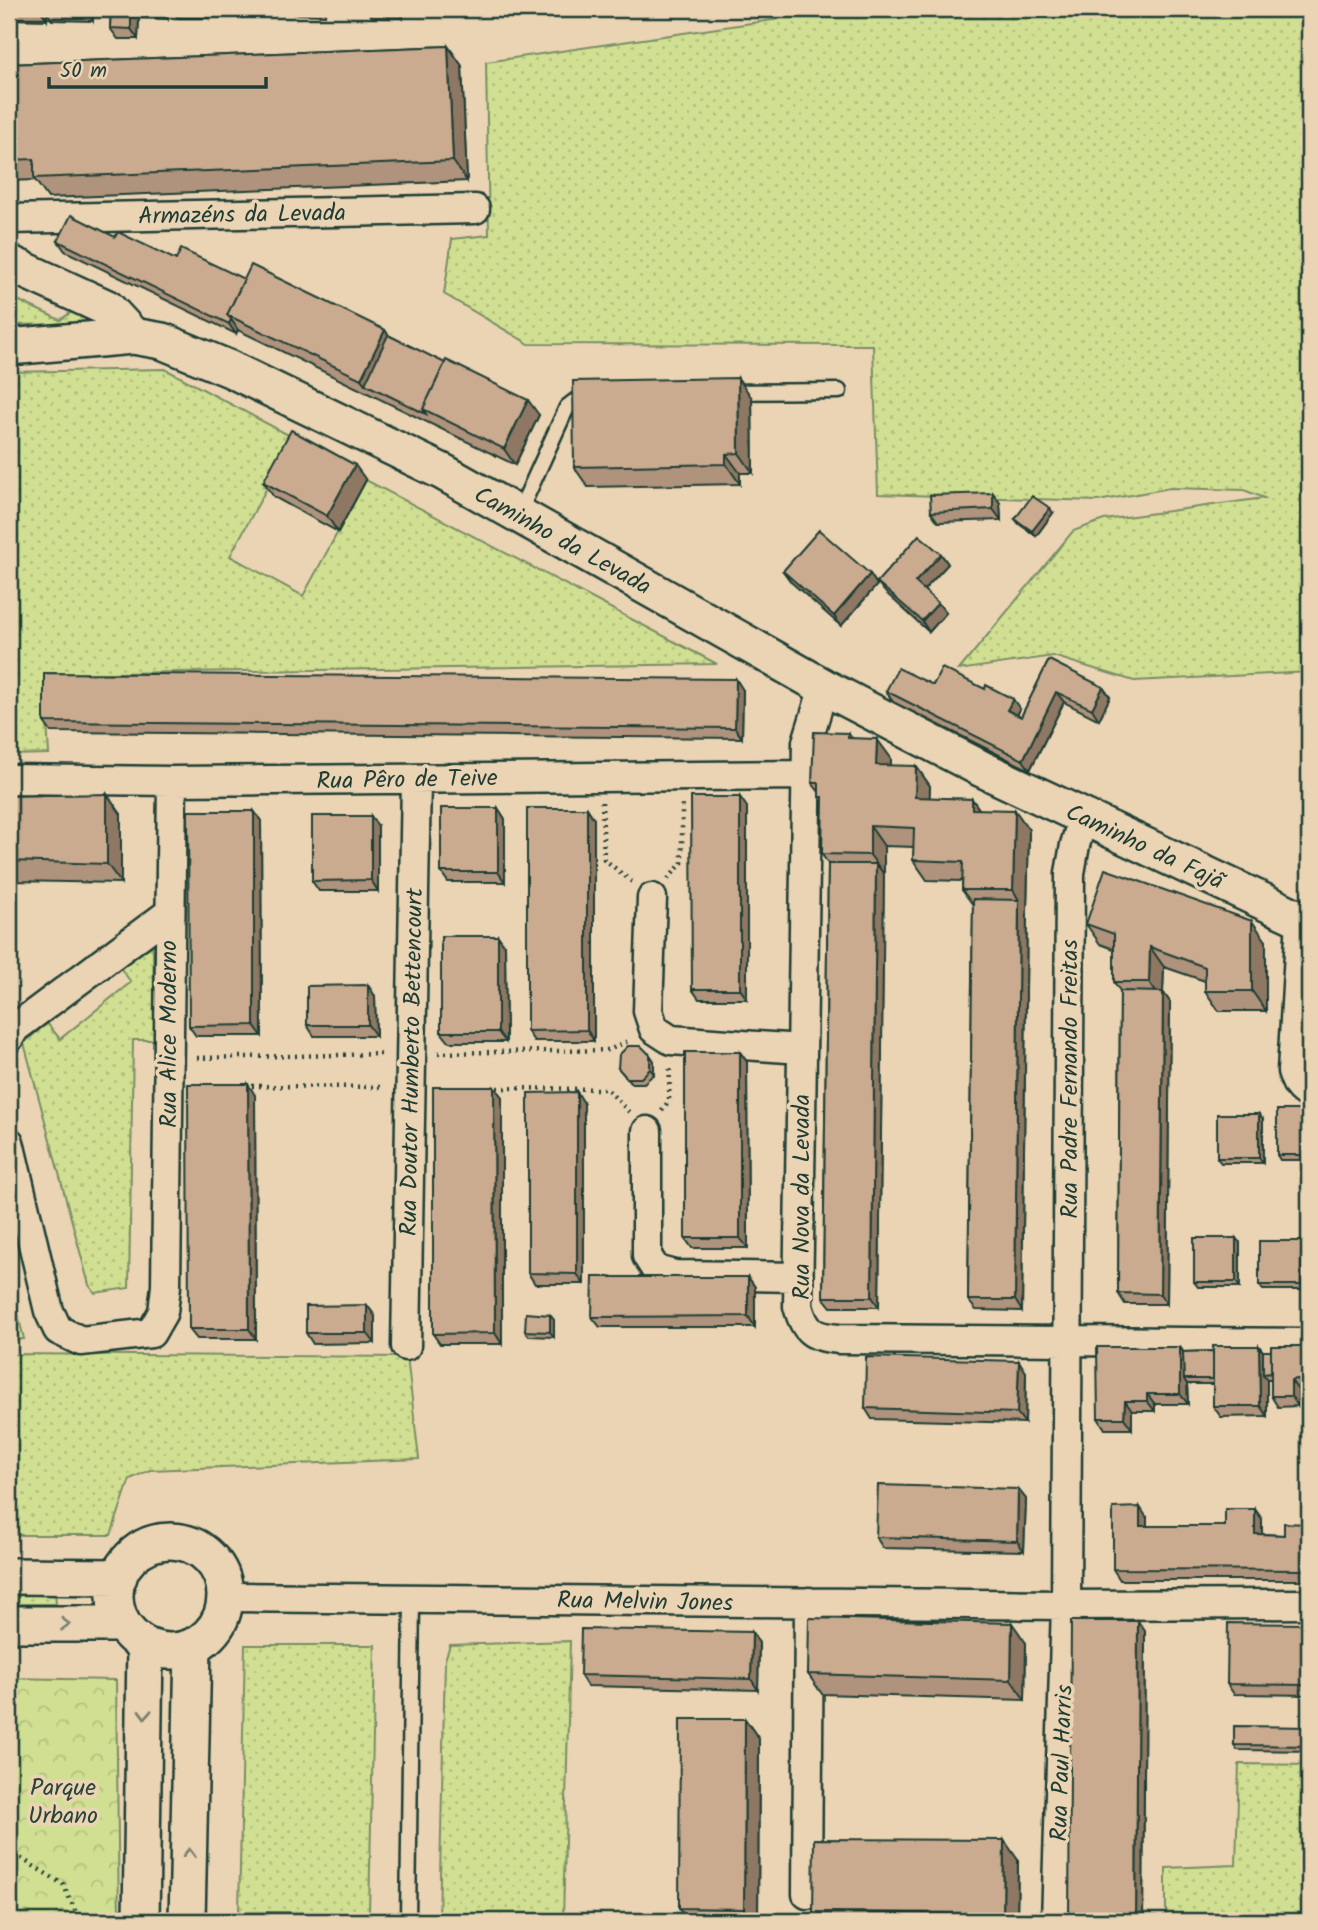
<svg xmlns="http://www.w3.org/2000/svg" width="1318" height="1930" font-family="Kalam,sans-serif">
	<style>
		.grass { fill: url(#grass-dots); stroke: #788e63; stroke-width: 2 }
		.park { fill: url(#park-crowns); stroke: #788e63; stroke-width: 2 }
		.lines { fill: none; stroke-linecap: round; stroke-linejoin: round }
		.service-casing { stroke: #1f3d34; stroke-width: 19 }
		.minor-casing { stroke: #1f3d34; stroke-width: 33 }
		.tertiary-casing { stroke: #1f3d34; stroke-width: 40 }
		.path { stroke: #1f3d34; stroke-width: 4.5; stroke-dasharray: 2 5; stroke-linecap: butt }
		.service { stroke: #ebd4b4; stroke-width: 14 }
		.minor { stroke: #ebd4b4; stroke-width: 28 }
		.tertiary { stroke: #ebd4b4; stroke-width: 35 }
		.wall { fill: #af937b; stroke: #1f3d34; stroke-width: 2 }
		.shaded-wall { fill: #8e7864; stroke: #1f3d34; stroke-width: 2 }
		.building { fill: #cbab8f; stroke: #1f3d34; stroke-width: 2 }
		.oneway { stroke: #7b816e }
		.labels { text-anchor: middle; stroke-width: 7; stroke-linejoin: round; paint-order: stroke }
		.street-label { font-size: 24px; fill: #1f3d34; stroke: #ebd4b4 }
		.park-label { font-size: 24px; fill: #284539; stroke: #ebd4b4 }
	</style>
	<defs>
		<pattern id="grass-dots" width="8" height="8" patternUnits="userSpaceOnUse" patternTransform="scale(1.75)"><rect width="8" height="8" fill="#d1df92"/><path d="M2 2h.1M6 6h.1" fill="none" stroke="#b3c07e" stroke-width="1.8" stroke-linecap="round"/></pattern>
		<pattern id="park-crowns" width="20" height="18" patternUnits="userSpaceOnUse" patternTransform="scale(1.75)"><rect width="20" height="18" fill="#d1df92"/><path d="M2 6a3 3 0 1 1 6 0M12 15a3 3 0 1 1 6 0" fill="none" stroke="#b3c07e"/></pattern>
	</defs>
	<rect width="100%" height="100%" fill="#ebd4b4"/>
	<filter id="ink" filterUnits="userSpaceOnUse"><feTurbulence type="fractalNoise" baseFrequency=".0143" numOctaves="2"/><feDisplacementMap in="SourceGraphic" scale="14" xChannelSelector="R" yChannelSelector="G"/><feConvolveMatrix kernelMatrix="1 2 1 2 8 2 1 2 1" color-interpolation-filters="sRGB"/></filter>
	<g filter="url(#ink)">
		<path class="grass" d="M780,9H1309V672L1134,681L1053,656L959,670L1073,531L1104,520L1264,498L1244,490L1170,488L1098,501L878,494L873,345L529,344L444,294L452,239L489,235L486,62L779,19Z
			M9,296L60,320L80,306L104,318L76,324L9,325Z
			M165,369L294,438L230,556L303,596L366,480L717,664L44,674L49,754L9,755V372Z
			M145,943L152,944L153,951L155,1040H133L129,1288L95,1293L89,1285L24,1043L47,1023L60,1039L131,982L118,965Z
			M9,1278L24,1339L9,1340Z
			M9,1354L407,1357L419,1459L150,1470L130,1479L111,1535H9Z
			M55,1590L56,1604H9V1592Z
			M570,1641L563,1921H439L445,1660L450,1645Z
			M245,1645H375L369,1913L239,1912Z
			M1239,1764L1309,1765V1921H1166V1868L1236,1865Z"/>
		<path class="park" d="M9,1678L116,1680L119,1921H9Z"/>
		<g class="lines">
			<g class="service-casing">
				<path id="service" d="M728,392L839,391
					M518,515L567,407L584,394H589
					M408,1921L412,1599"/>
			</g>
			<g class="minor-casing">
				<path id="minor" d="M9,219L475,209
					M824,687L807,742L798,1306C805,1332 813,1337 839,1339L1309,1343
					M9,779L172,781L806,775
					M652,898L648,1011L654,1029L671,1040L802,1049
					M1301,919L1292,1071C1295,1080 1298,1091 1309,1093
					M9,1038L15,1028L169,913
					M647,1131V1256L656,1270L675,1275L798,1277
					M9,1142L49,1311L58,1330L81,1341L151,1333L163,1312L166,1286L172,781
					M406,1346L416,779
					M225,1597L1066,1605L1309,1604
					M807,1894L809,1602
					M1056,1921L1066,1605L1070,873L1075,845L1083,818"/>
			</g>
			<g class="tertiary-casing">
				<path id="tertiary" d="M9,263L107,308L133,336
					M9,347L133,336L162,341L230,369L443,472L824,687L982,769L1309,923
					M115 1596a55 55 0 1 1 110 0a55 55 0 1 1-110 0Z
					M9,1576L119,1577
					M9,1624H122
					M141,1921L145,1646
					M187,1921L193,1646"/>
			</g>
			<path class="path" d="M602,802L604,859L632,882
				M668,879L682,863V802
				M438,1053L609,1050L630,1040
				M197,1058L384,1054
				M245,1086L383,1087
				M490,1088L607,1089L629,1112
				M662,1111L669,1100L670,1066
				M9,1851L63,1884L80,1921"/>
			<use href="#service" class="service"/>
			<use href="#minor" class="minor"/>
			<use href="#tertiary" class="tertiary"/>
		</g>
		<path class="wall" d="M9,9H93V21L52,20L47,12V20L9,19Z
			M111,9H168V19L139,18L138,39H118L110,28Z
			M172,9H209V18H178Z
			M239,9H274L273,14L242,13Z
			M290,9H326L325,15L294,14Z
			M366,9H403V18L372,17Z
			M482,9H524L523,15L486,14Z
			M533,9H566V11H535Z
			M599,9H631V11L599,10Z
			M448,46L462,66L467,181L48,198L35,180L9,181V64Z
			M115,237L176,260L244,279L385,330L388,335L539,415L515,465L238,330L236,334L65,251L58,241Z
			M752,398L753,473H740V484L588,487L574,467Z
			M366,480L338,532L274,497L263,482Z
			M993,493L1000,503L1001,520L938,522L931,512Z
			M1053,513L1036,536L1019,524L1015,519Z
			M941,554L948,564L924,590L938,603L946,613L929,632L885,592L877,582Z
			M783,571L870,574L877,585L841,626L791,582Z
			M1049,660L1110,697L1099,720L1064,702L1030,770L893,702L886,691L933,685L1020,709L1017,715L1021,717Z
			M743,690L742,738L51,732L44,722Z
			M848,733L852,738L891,758V766H916L930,786L929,798L972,799L979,809L1029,830L1027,910L1022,1311L976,1310L968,1300L973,905L962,890V881L927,880L913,860L914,847L884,846L879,1307H831L823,1297L828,864L822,854L823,803L819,797V792L812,783Z
			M9,796L121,814V883L12,881V968L9,969Z
			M747,807V999H699L692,989Z
			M498,808L505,819V882H448L441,872Z
			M587,808L594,819V1041H534L527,1031Z
			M254,811L261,821L262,1036H196L189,1026Z
			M378,826V891H319L312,881Z
			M1086,924L1266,941V1011H1219L1205,991V981L1164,967L1163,992L1170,1002L1167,1304H1125L1118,1293L1120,991L1114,982V949L1100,944Z
			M498,936L505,946L506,1042H449L441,1032Z
			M375,996L376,1036H314L307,1025Z
			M740,1052L747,1062L748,1248H692L685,1238Z
			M650,1055L654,1061V1074L644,1083H631L618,1068Z
			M494,1087L502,1097V1344H440L433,1334Z
			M255,1095L256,1339H197L189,1329Z
			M584,1103V1284H535L528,1273Z
			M1309,1110V1160H1280L1277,1155Z
			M1263,1119V1163H1221L1217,1158Z
			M1240,1243V1287H1198L1194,1282Z
			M1305,1246V1290H1263L1259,1285Z
			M748,1277L755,1287V1327H600L592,1317Z
			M367,1305L375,1316V1343L313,1344L306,1333Z
			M550,1315L554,1320V1337L529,1336L525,1331Z
			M1259,1346L1263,1351H1271L1309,1346V1408H1306L1299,1398L1298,1390V1406L1278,1407L1271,1396V1379H1267V1416L1221,1417L1213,1406V1384H1187L1188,1404H1155V1411H1132V1429H1105L1098,1418L1180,1347L1183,1352L1213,1351Z
			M1026,1372L1025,1423L872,1419L865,1408Z
			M1018,1489L1026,1499L1024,1551L883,1548L876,1537Z
			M1147,1518V1526H1225L1262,1519V1534L1284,1535L1309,1524V1580H1120L1113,1569Z
			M1309,1624V1695L1234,1694L1227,1684Z
			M1145,1631L1143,1921H1070L1069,1920Z
			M759,1643L758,1690L587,1686L580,1675Z
			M1026,1643L1025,1700L822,1694L808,1674Z
			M745,1719L759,1739L758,1921H688L679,1908Z
			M1309,1727V1751L1237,1750L1234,1745Z
			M1018,1860L1017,1921H819L813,1912Z"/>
		<path class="shaded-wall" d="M40,9H47H45L47,12V20Z
			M86,9H93V21L86,10Z
			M131,9L139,18L138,39L131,29Z
			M161,9H168V19Z
			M203,9H209V18Z
			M396,9H403V18Z
			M448,46L462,66L467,181L453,161Z
			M231,319L238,330L236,334L229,324Z
			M385,330L395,345L365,384L361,379Z
			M738,378L752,398L753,473L739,453Z
			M528,400L539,415L515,465L504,449Z
			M726,454L740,473V484L726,464Z
			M355,465L366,480L338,532L327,516Z
			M993,493L1000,503L1001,520L993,509Z
			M1050,508L1053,513L1036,536L1032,531Z
			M941,554L948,564L922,592L915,582Z
			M870,574L877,585L841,626L834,616Z
			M938,603L946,613L929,632L922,621Z
			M736,679L743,690L742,738L735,728Z
			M1103,687L1110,697L1099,720L1092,709Z
			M1056,692L1064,702L1030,770L1023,760Z
			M1013,699L1020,709L1014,721L1007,710Z
			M877,739L891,758L890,785L876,765Z
			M916,766L930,786L929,817L915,797Z
			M107,794L121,814V883L107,864Z
			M740,797L747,807V999L740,989Z
			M972,799L986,819L972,809Z
			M498,808L505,819V882L498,872Z
			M587,808L594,819V1041L587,1030Z
			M1015,810L1029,830L1027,910L1022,1311L1015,1300L1019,900L1013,890Z
			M254,811L261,821L262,1036L254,1025Z
			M371,816L378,826V891L371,880Z
			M870,826L884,846V874L870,855Z
			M876,864L884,874L879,1307L872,1297Z
			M9,876L12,881V968L9,963Z
			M1252,921L1266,941V1011L1252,991Z
			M498,936L505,946L506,1042L498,1032Z
			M1150,947L1164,967L1163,992L1170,1002L1167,1304L1160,1294L1163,1002L1149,982Z
			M368,985L375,996L376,1036L368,1025Z
			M740,1052L747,1062L748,1248L740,1238Z
			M650,1055L654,1061V1074L650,1069Z
			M248,1084L255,1095L256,1339L249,1329Z
			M494,1087L502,1097V1344L495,1333Z
			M577,1092L584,1103V1284L577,1274Z
			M1259,1114L1263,1119V1163L1259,1158Z
			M1236,1238L1240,1243V1287L1236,1282Z
			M1302,1241L1305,1246V1290L1301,1285Z
			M748,1277L755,1287V1327L748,1316Z
			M367,1305L375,1316V1343L367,1333Z
			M550,1315L554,1320V1337L550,1332Z
			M1259,1346L1266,1356L1263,1374L1267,1379V1416L1260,1406Z
			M1180,1347L1187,1357L1184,1379L1187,1384L1188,1404L1180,1394Z
			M1019,1361L1026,1372L1025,1423L1017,1413Z
			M1291,1380L1298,1390V1406L1291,1396Z
			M1147,1394L1155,1404V1411L1147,1401Z
			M1125,1401L1132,1411V1429L1124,1418Z
			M1018,1489L1026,1499L1024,1551L1017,1541Z
			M1140,1507L1147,1518V1536L1140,1526Z
			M1255,1509L1262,1519V1545L1255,1534Z
			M1138,1621L1145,1631L1143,1921H1137L1136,1920Z
			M1012,1623L1026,1643L1025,1700L1011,1680Z
			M752,1632L759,1643L758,1690L751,1679Z
			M745,1719L759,1739L758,1921H752L744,1909Z
			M1004,1840L1018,1860L1017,1921H1008L1003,1914Z"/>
		<path class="building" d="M111,9H131V29L110,28Z
			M448,46L453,161L34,178V159L9,160V64Z
			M71,215L115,237L118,232L176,260L181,249L244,279L227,315L231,319L229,324L58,241Z
			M251,265L385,330L361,379L227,315Z
			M388,335L445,363L423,409L426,414L365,384Z
			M446,360L528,400L504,449L423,409Z
			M738,378L739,453L726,454V464L574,467L573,381Z
			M291,430L355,465L327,516L263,482Z
			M993,493V509L931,512L930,495Z
			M1032,496L1050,508L1032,531L1015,519Z
			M819,530L870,574L834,616L783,571Z
			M919,535L941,554L915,582L938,603L922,621L877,582Z
			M1049,660L1103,687L1092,709L1056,692L1023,760L886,691L898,668L933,685L942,668L985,689L986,685L1013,699L1007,710L1021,717Z
			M44,673L736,679L735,728L44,722Z
			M814,732L848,733V738L877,739L876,765L916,766L915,797L972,799V809L1015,810L1013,890H962L963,862L913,860L914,828L870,826V855L822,854L823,797H819V783H812Z
			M107,794V864L9,861V796Z
			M691,797H740V989H692Z
			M441,808H498V872H441Z
			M527,808H587V1030L527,1031Z
			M188,811H254V1025L189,1026Z
			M312,816H371V880L312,881Z
			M828,864H876L872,1297H823Z
			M1105,869L1252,921V991H1205V967L1150,947L1149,982H1114V934L1086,924Z
			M973,899L1019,900L1015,1300H968Z
			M441,936H498V1032H441Z
			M368,985V1025H307V986Z
			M1120,991L1163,992L1160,1294L1118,1293Z
			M628,1046H641L650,1055V1069L641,1078H627L618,1068L619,1055Z
			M685,1052H740V1238H685Z
			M188,1084H248L249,1329H189Z
			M433,1087H494L495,1333L433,1334Z
			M577,1092V1274L528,1273V1093Z
			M1277,1110H1309V1155H1277Z
			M1217,1114H1259V1158H1217Z
			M1194,1238H1236V1282H1194Z
			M1259,1241H1302L1301,1285H1259Z
			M593,1277H748V1316L592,1317Z
			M367,1305V1333H306V1306Z
			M526,1313L550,1315V1332L525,1331Z
			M1213,1346H1259L1260,1406H1213Z
			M1271,1346H1309V1398H1299L1298,1379L1291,1380V1396H1271Z
			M1097,1347H1180V1394H1147V1401H1125L1124,1418H1098Z
			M1213,1351V1379H1184L1183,1352Z
			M1263,1351H1271V1373L1263,1374Z
			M866,1357L1019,1361L1017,1413L865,1408Z
			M878,1485L1018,1489L1017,1541L876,1537Z
			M1140,1507V1526H1225V1509H1255V1534L1284,1535V1523L1309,1524V1570L1113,1569V1508Z
			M809,1618L1012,1623L1011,1680L808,1674Z
			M1071,1621H1138L1136,1920H1069Z
			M1228,1623L1309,1624V1685L1227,1684Z
			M581,1629L752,1632L751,1679L580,1675Z
			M680,1719H745L744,1909L679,1908Z
			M1234,1726L1309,1727V1746L1234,1745Z
			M814,1839L1004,1840L1003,1914L813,1912Z"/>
		<defs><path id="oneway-chevron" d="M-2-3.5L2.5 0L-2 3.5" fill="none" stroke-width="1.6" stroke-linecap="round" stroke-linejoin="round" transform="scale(1.75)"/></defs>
		<g class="oneway">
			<use href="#oneway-chevron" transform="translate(65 1624)"/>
			<use href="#oneway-chevron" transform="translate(145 1714) rotate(91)"/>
			<use href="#oneway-chevron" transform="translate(189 1853) rotate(-89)"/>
		</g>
	</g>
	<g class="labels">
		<g class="street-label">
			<text transform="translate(242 214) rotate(-1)" y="8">Armazéns da Levada</text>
			<text transform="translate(563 540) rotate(29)" y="8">Caminho da Levada</text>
			<text transform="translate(407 779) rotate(-1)" y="8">Rua Pêro de Teive</text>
			<text transform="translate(1145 846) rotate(25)" y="8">Caminho da Fajã</text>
			<text transform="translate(168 1034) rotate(-90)" y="8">Rua Alice Moderno</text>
			<text transform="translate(411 1062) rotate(-89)" y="8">Rua Doutor Humberto Bettencourt</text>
			<text transform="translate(1069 1079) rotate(-90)" y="8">Rua Padre Fernando Freitas</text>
			<text transform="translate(801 1197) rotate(-90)" y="8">Rua Nova da Levada</text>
			<text transform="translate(645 1601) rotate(1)" y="8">Rua Melvin Jones</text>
			<text transform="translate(1061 1763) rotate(-88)" y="8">Rua Paul Harris</text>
		</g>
		<g class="park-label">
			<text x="63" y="1795">Parque<tspan x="63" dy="28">Urbano</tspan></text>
		</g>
	</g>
	<rect width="1318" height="1930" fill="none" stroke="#ebd4b4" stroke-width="35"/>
	<rect x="18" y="18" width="1283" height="1895" fill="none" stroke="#1f3d34" stroke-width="2.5" filter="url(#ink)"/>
	<path d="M49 77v10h217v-10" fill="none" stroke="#1f3d34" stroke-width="3.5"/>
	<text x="60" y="77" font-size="21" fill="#1f3d34" stroke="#ebd4b4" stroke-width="5" paint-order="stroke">50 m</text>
</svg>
